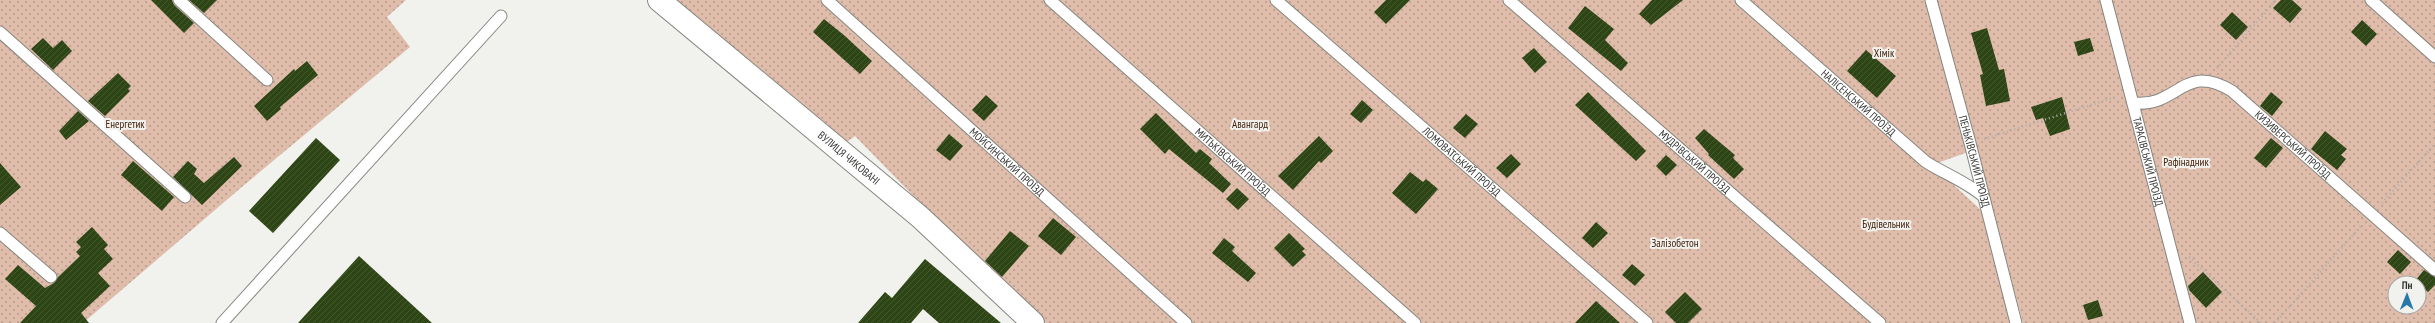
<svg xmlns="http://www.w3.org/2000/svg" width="2435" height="323" font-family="'PT Sans Narrow',sans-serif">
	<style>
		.garden { fill: url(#garden-dots); fill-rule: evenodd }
		.building { fill: url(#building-hatch) }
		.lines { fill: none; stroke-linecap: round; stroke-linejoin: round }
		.service-casing { stroke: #858581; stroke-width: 13 }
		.minor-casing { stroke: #858581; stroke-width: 24 }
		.path { stroke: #aeaeab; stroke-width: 2.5; stroke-dasharray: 1 3; stroke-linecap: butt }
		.service { stroke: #fff; stroke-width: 11 }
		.minor { stroke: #fff; stroke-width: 22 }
		.labels { text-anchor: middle; stroke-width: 4; stroke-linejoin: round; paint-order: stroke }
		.park-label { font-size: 11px; fill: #45210a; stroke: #f1f1ed }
		.street-label { font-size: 11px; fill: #353533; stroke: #f1f1ed }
	</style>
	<defs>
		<pattern id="garden-dots" width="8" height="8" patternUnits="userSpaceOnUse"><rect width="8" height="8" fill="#e0bcaa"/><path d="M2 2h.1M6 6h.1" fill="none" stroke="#b69a8b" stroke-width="1.8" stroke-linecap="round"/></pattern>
		<pattern id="building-hatch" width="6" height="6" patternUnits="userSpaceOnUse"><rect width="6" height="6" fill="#2e4516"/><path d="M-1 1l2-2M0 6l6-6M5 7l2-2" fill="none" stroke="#445830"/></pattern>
	</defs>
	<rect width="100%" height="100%" fill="#f1f1ed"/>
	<path class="garden" d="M0,0H406L387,17L410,47L243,186L83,323H0Z
		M674,0H1925L1968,152L1932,165L1982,211L2011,323H1046L977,261L855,136L847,142L820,118L814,119L802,108L803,104Z
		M1937,0H2435V323H2023ZM2395,283H2419V307H2395Z"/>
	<path class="building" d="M151,0H172L174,5L194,23L184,33Z
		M189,0H217L204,13Z
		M1386,0H1410L1386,24L1374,12Z
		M1652,0H1683L1651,25L1639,14Z
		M2281,0H2292L2302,9L2290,23L2273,8Z
		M1585,6L1614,29L1605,40L1628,63L1621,71L1568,28Z
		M2232,12L2248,27L2236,40L2220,25Z
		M824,19L845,36L872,61L860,74L813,32Z
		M2362,20L2377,34L2366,46L2351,32Z
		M1987,28L1999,70L2004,69L2010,101L1986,106L1980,75L1983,74L1971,33Z
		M43,38L53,48L62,40L72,51L53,70L31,49Z
		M2090,38L2094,51L2078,56L2074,42Z
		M1534,48L1547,62L1535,73L1522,58Z
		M1866,50L1896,76L1877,98L1847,71Z
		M307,61L318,75L280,107L281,109L267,121L254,106L294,69L295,71Z
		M118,73L131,86L128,89L130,91L105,116L88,101Z
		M1588,92L1646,151L1636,161L1575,105Z
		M2271,92L2283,102L2272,116L2260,106Z
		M986,95L998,106L984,121L972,110Z
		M2062,97L2070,129L2050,136L2043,118L2036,120L2031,107Z
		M1362,100L1373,110L1361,123L1350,114Z
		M78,111L89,121L66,140L59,131Z
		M1156,113L1196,153L1200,149L1212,159L1209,163L1231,184L1223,193L1169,149L1165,154L1140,129Z
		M1466,114L1478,124L1465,138L1453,128Z
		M1704,129L1735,155L1733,158L1744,169L1734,179L1708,155L1709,154L1695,138Z
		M2325,131L2347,149L2341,155L2346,159L2337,170L2311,149Z
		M949,134L963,146L950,161L936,150Z
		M1319,136L1333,151L1321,163L1319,161L1293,190L1278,176Z
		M316,138L340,160L273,233L249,211Z
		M2271,138L2283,148L2266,168L2254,158Z
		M1511,154L1521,164L1507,178L1496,168Z
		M1666,155L1677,165L1666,176L1656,166Z
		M234,157L242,166L202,205L173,177L188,161L197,169L194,174L204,183Z
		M133,161L174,197L162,211L121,175Z
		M0,163L21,187L0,205Z
		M1410,172L1423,182L1426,179L1438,189L1416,214L1392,193Z
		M1237,188L1249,199L1238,210L1226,199Z
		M1053,218L1076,237L1061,255L1038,236Z
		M1596,222L1608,233L1593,248L1582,238Z
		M92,227L108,245L104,249L113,259L98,273L110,286L81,313L89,323H20L36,306L5,279L18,265L45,288L54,283L58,277L80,256L76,252L81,247L76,242Z
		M1010,231L1029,246L1002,277L985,261Z
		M1289,233L1305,249L1302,251L1306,255L1293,267L1274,248Z
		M1224,238L1235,247L1232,251L1256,273L1248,282L1212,253Z
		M2398,250L2411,262L2400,274L2387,262Z
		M359,256L432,323H298Z
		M925,259L1001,323H939L923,309L911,323H858L885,292L892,298Z
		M1632,264L1645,275L1635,286L1622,275Z
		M2424,270L2435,277V285L2428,292L2415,281Z
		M2203,272L2222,292L2206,308L2189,290L2188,286Z
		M1685,292L1702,309L1688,323H1676L1665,312Z
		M2098,300L2103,316L2088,320L2083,305Z
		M1596,301L1620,323H1575Z"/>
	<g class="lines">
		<g class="service-casing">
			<g id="service">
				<path d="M179,0L267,80"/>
				<path id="s1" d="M827,0L1186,323"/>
				<path id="s2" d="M1050,0L1415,323"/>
				<path id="s3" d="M1276,0L1647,323"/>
				<path id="s4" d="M1509,0L1880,323"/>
				<path id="s5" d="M1741,0L1926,162C1945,174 1965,181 1983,196"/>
				<path id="s6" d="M1931,0L1970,143L2016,323"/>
				<path id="s7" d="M2106,0L2190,323"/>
				<path d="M2371,0L2435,57"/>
				<path d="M0,32L185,197"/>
				<path id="s8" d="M2133,103C2179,108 2183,61 2232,91L2435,270"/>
				<path d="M0,233L51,277"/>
				<path d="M222,323L501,16"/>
			</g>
		</g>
		<g class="minor-casing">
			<g id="minor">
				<path id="s9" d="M659,0L920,217L1033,323"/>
			</g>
		</g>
		<path class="path" d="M2217,68L2276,0
			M1984,139L2116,97
			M2382,203L2435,144
			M2189,257L2261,323
			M2275,323L2362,225"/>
		<use href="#service" class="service"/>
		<use href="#minor" class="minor"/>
	</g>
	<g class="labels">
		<g class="park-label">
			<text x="1884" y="57">Хімік</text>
			<text x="125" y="128">Енергетик</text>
			<text x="1250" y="128">Авангард</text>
			<text x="2186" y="166">Рафінадник</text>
			<text x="1886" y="228">Будівельник</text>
			<text x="1675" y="247">Залізобетон</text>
		</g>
		<g class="street-label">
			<text dy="4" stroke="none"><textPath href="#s5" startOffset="156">НАЛІСЕНСЬКИЙ ПРОЇЗД</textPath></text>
			<text dy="4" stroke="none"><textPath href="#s8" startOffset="187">КИЗИВЕРСЬКИЙ ПРОЇЗД</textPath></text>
			<text dy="4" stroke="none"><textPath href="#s9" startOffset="247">ВУЛИЦЯ ЧИКОВАНІ</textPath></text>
			<text dy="4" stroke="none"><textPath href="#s4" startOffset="246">МУДРІВСЬКИЙ ПРОЇЗД</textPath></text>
			<text dy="4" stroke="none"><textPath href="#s6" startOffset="167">ПЕНЬКІВСЬКИЙ ПРОЇЗД</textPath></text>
			<text dy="4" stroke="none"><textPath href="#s1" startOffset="242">МОЙСИНСЬКИЙ ПРОЇЗД</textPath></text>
			<text dy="4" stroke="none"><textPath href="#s2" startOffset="244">МИТЬКІВСЬКИЙ ПРОЇЗД</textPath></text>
			<text dy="4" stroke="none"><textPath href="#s3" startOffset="246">ЛОМОВАТСЬКИЙ ПРОЇЗД</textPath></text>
			<text dy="4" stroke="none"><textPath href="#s7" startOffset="167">ТАРАСІВСЬКИЙ ПРОЇЗД</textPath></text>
		</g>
	</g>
	<g transform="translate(2407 295) rotate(1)"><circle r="19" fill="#f1f1ed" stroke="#a6a6a3"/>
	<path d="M0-3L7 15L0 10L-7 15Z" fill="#2978aa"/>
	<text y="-6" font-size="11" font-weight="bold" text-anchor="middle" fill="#353533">Пн</text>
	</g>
</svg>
